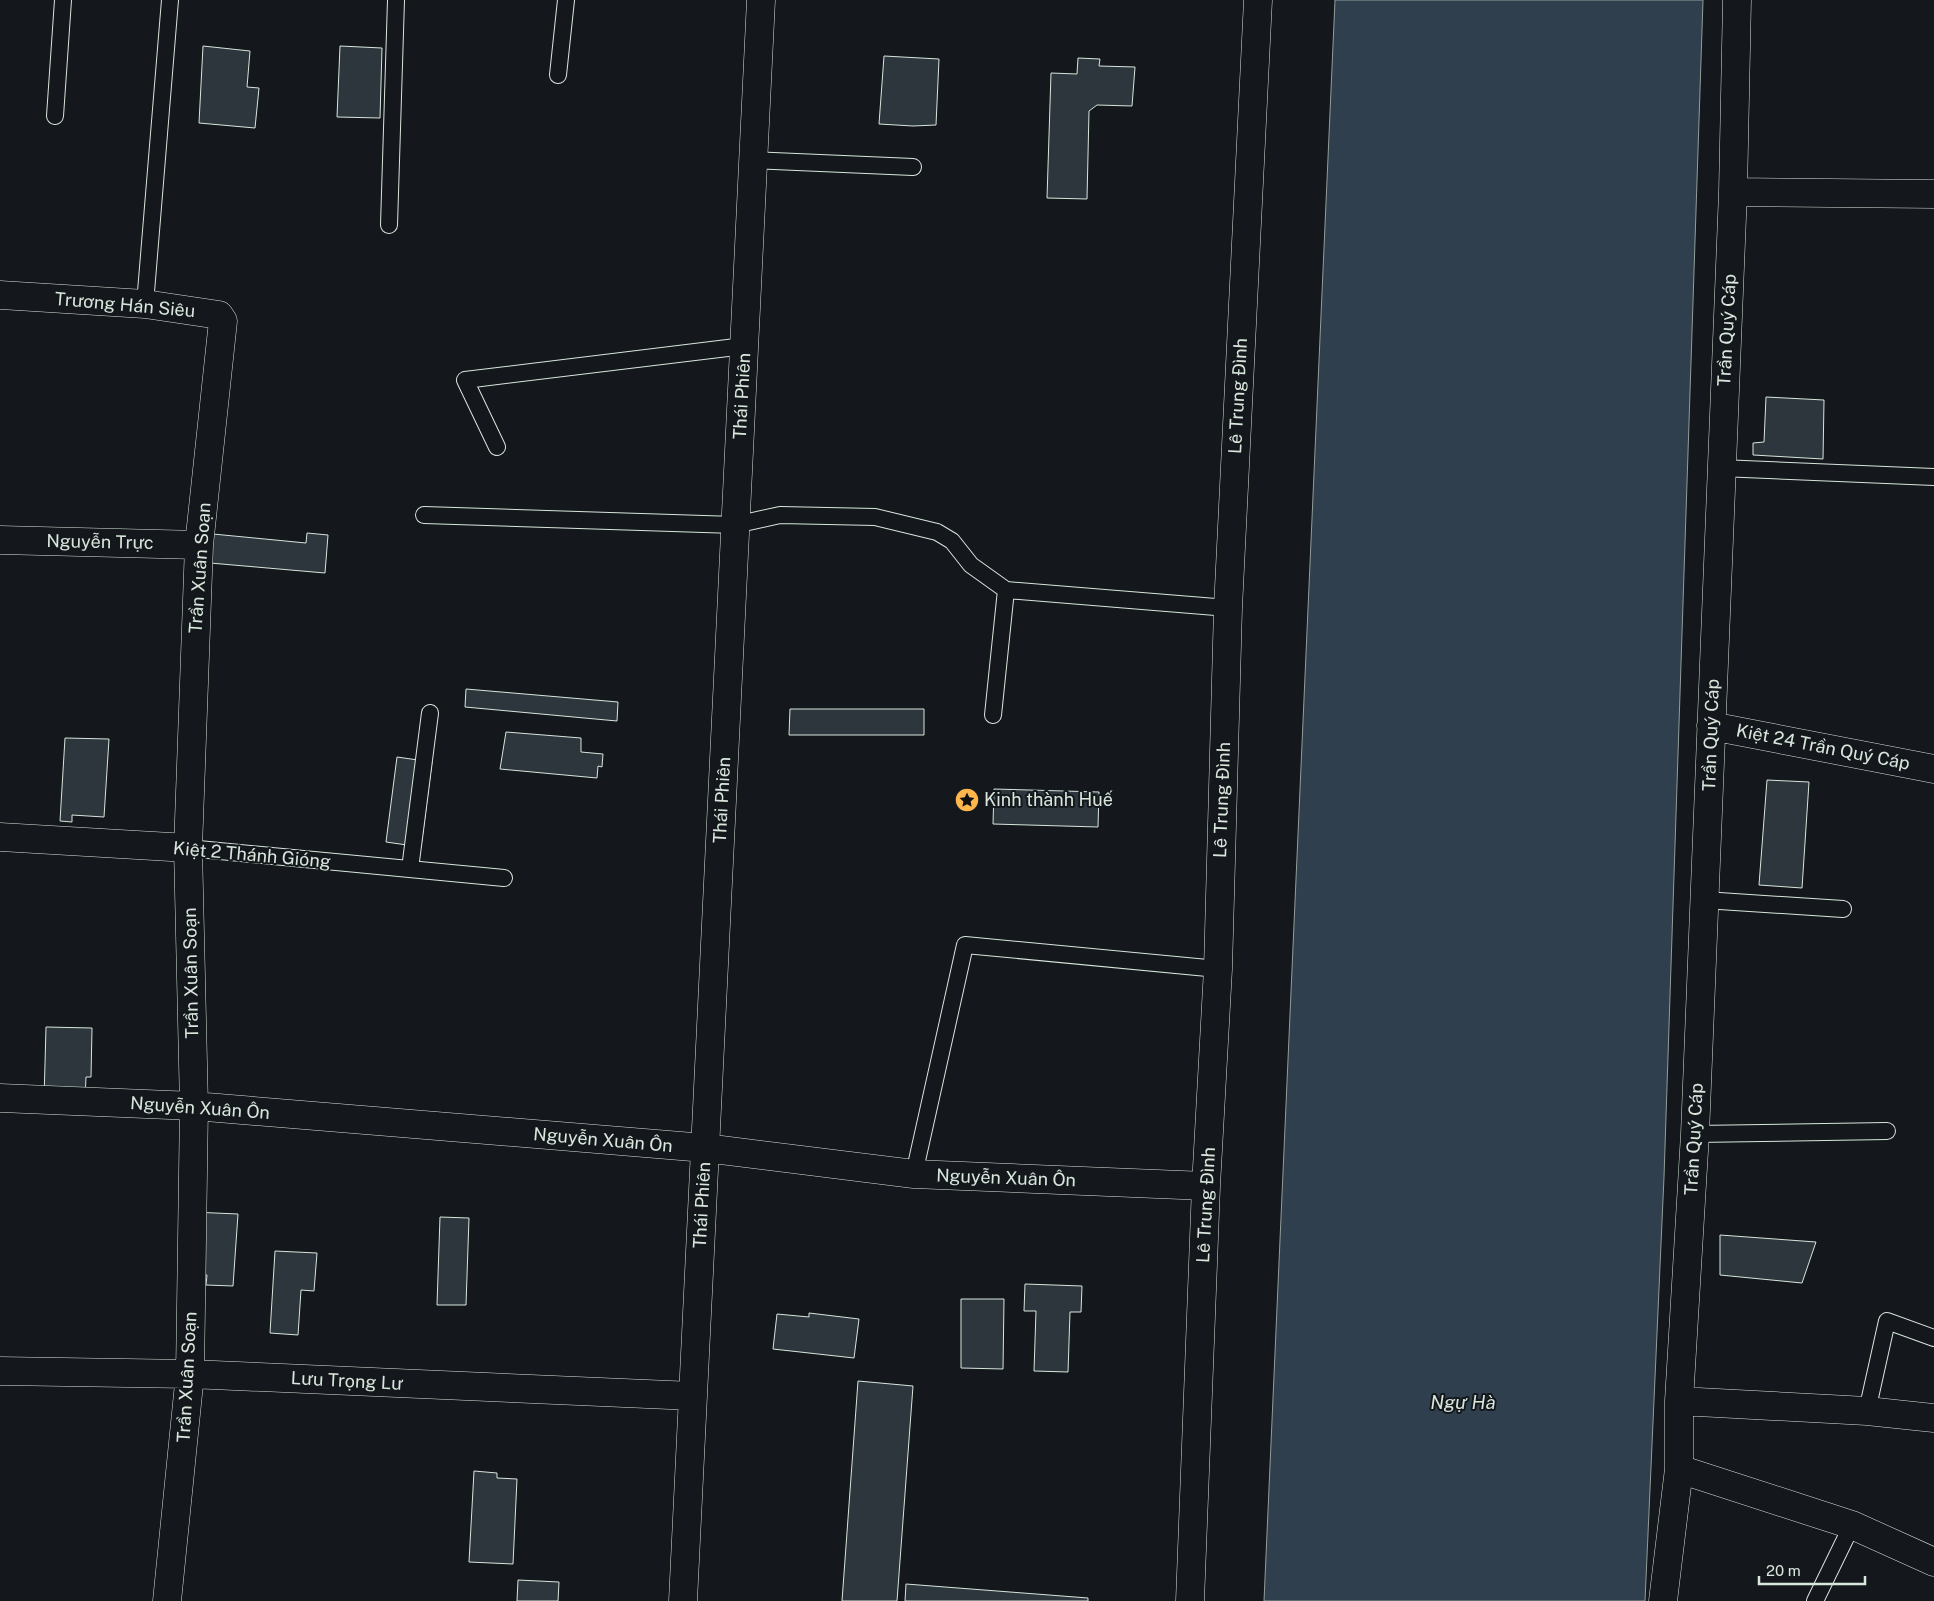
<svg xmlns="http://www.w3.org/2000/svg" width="1934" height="1601" font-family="'Public Sans',sans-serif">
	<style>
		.water { fill: #2f3f4d; stroke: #939e99 }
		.building { fill: #2c363c; stroke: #d8e6dc }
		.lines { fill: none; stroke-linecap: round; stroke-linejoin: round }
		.service-casing { stroke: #d8e6dc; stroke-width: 18 }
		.minor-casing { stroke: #d8e6dc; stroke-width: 29 }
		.service { stroke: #14181c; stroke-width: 16 }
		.minor { stroke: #14181c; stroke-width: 28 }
		.labels { text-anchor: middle; stroke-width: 4; stroke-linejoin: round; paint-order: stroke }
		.street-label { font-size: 18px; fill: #d8e6dc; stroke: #14181c }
		.poi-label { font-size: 18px; fill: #d8e6dc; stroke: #14181c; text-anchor: start }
		.water-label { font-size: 19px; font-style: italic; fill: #d8e6dc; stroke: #14181c }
	</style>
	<rect width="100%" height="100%" fill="#14181c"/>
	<path class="water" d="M1335,0H1703L1664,1177L1645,1601H1264Z"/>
	<path class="building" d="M203,46L250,51L247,87L259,88L255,128L199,123Z
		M340,46L382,48L380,118L337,117Z
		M884,56L939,59L936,125L913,126L879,124Z
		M1078,58L1100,59L1099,66L1135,67L1132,106L1097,105L1089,111L1087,199L1047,198L1051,73L1077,74Z
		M1766,397L1824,400L1823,459L1753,455V443L1764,442Z
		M307,533L328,535L325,573L210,563L213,534L306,543Z
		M466,689L618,702L617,721L465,707Z
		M790,709H924V735H789Z
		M506,732L581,738V752L603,754L602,767L598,766L597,778L500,769Z
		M65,738L109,739L104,817L72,815V822L60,821Z
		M397,757L432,762L421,847L386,842Z
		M1767,780L1809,782L1802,888L1759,885Z
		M994,789L1099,792L1098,827L993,824Z
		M46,1027L92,1028L91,1077H86L85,1100H44Z
		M192,1212L238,1214L233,1286L206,1285L207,1275L188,1273Z
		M440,1217L469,1218L466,1305H437Z
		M1720,1235L1816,1242L1802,1283L1720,1275Z
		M275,1251L317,1253L314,1291L301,1290L298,1335L270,1333Z
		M1025,1284L1082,1286L1081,1312H1070L1068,1372L1034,1371L1036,1311H1024Z
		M961,1299H1004L1003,1369L961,1368Z
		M809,1313L859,1319L854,1358L773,1349L777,1314L809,1317Z
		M858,1381L913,1386L897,1601H842Z
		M474,1471L497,1473V1478L517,1479L513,1564L469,1562Z
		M518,1580L559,1582L558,1601H517Z
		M906,1584L1088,1598V1601H905Z"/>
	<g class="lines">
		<g class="service-casing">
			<path id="service" d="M558,75L566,0
				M55,116L63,0
				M753,160L913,167
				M389,225L396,0
				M145,304L170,0
				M497,447L465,380L744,346
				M1720,468L1934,477
				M424,515L735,525L780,515L875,517L937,532L952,541L971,565L1006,590L1228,608
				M993,715L1006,590
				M188,848L504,878
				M410,869L430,713
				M1704,900L1843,909
				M1695,1134L1887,1131
				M914,1174L965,945L1218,969
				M1867,1411L1887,1321L1934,1338
				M1815,1601L1852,1525"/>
		</g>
		<g class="minor-casing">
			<path id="minor" d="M1733,192L1934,194
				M0,295L145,304L219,315L223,321L199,545L188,848L194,1106L190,1374L167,1601
				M0,540L199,545
				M1711,726L1934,769
				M0,837L188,848
				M0,1098L194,1106L705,1148L914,1174L1206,1186
				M0,1371L190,1374L693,1396
				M1679,1401L1867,1411L1934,1418
				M1679,1469L1852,1525L1934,1562
				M683,1601L761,0
				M1190,1601L1206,1186L1218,969L1228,608L1258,0
				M1663,1601L1679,1469V1401L1695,1134L1733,192L1737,0"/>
		</g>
		<use href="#service" class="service"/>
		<use href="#minor" class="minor"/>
	</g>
	<defs>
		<g id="sight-disc" transform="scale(1.25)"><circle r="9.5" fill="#ffb74d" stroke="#14181c"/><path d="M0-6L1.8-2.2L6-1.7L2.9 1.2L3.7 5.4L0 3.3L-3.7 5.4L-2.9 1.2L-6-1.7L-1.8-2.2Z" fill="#111"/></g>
	</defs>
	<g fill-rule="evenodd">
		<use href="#sight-disc" x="967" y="800"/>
	</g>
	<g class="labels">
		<g class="street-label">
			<text transform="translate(125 305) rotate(5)" y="6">Trương Hán Siêu</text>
			<text transform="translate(1727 330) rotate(-87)" y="6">Trần Quý Cáp</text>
			<text transform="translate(742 396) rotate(-87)" y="6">Thái Phiên</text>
			<text transform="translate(1238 396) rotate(-87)" y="6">Lê Trung Đình</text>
			<text transform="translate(100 542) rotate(1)" y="6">Nguyễn Trực</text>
			<text transform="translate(200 568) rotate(-86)" y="6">Trần Xuân Soạn</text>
			<text transform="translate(1711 735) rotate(-88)" y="6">Trần Quý Cáp</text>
			<text transform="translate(1823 747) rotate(11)" y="6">Kiệt 24 Trần Quý Cáp</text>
			<text transform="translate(722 800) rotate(-87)" y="6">Thái Phiên</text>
			<text transform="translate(1222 800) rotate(-88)" y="6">Lê Trung Đình</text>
			<text transform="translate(252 855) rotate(5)" y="6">Kiệt 2 Thánh Gióng</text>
			<text transform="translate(191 973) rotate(-91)" y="6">Trần Xuân Soạn</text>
			<text transform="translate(200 1108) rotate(4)" y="6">Nguyễn Xuân Ôn</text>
			<text transform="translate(1694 1139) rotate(-87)" y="6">Trần Quý Cáp</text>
			<text transform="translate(603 1140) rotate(5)" y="6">Nguyễn Xuân Ôn</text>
			<text transform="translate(1006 1178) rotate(2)" y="6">Nguyễn Xuân Ôn</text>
			<text transform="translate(702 1205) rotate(-87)" y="6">Thái Phiên</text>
			<text transform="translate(1206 1205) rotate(-87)" y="6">Lê Trung Đình</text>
			<text transform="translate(187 1377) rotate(-87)" y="6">Trần Xuân Soạn</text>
			<text transform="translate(347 1381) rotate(3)" y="6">Lưu Trọng Lư</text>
		</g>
		<g class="poi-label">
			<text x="984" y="806">Kinh thành Huế</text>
		</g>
		<g class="water-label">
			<text x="1463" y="1409">Ngự Hà</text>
		</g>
	</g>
	<path d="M1759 1576v8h106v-8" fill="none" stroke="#d8e6dc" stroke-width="2.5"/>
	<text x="1766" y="1576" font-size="15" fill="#d8e6dc" stroke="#14181c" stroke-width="4" paint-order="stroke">20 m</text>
</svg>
